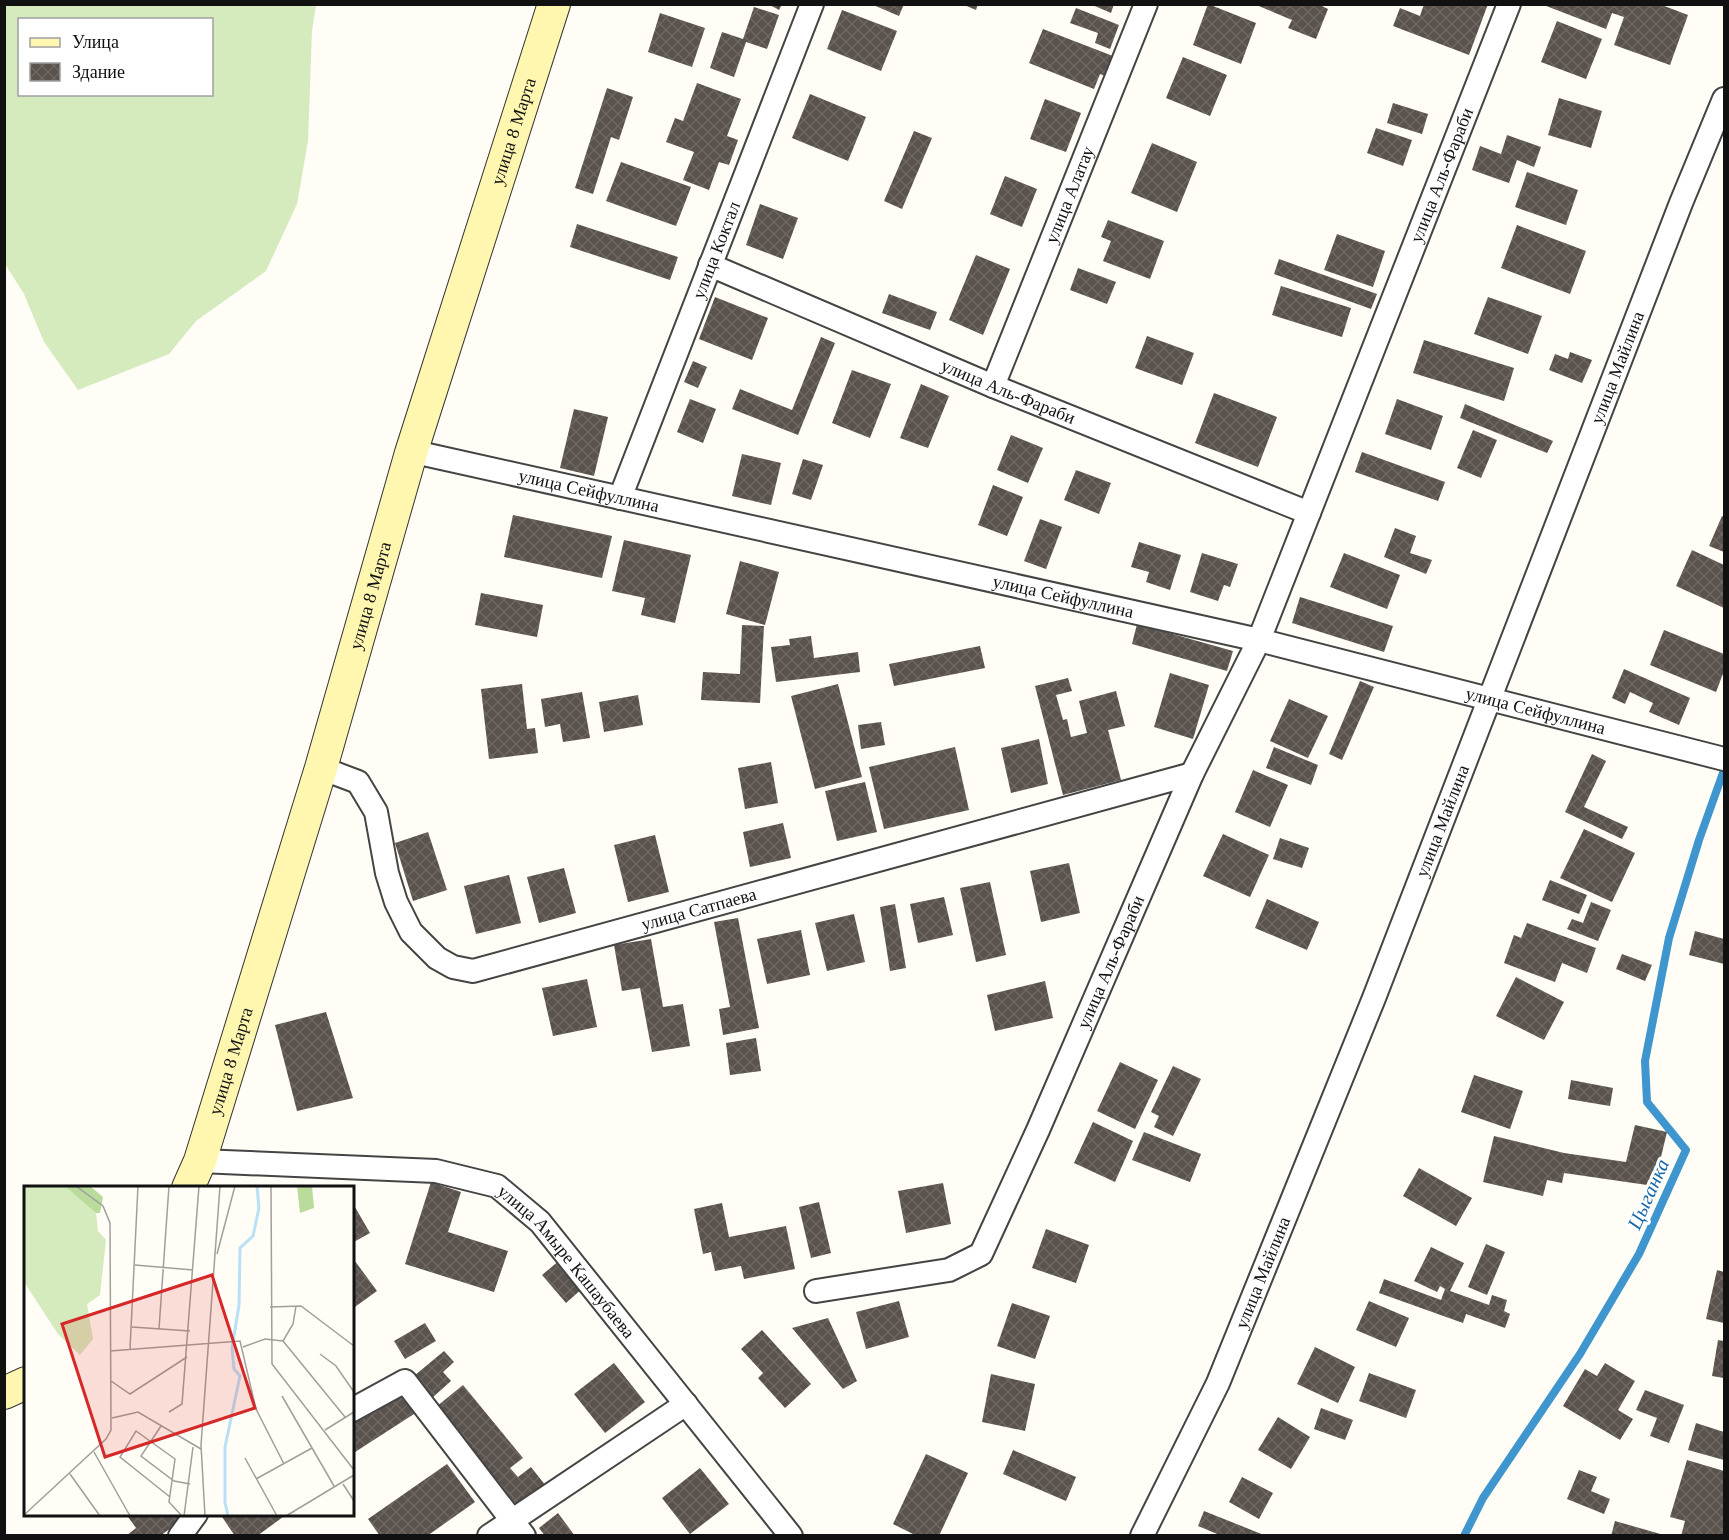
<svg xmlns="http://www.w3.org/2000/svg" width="1729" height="1540" font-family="Georgia,serif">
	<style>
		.grass { fill: #d5ebbd; fill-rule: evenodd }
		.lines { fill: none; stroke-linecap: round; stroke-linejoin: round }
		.stream { stroke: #3f96cf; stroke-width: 8 }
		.building { fill: url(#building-cross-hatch) }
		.street-casing { stroke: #444; stroke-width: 26 }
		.secondary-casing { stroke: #333; stroke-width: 34 }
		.street { stroke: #fff; stroke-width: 22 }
		.secondary { stroke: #fff6b0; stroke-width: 32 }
		.labels { text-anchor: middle; stroke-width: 6; stroke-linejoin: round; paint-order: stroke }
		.street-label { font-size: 18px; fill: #111; stroke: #fff }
		.water-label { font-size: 20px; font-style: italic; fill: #1768a6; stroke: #fff }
		.inset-river { fill: none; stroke: #b9e0f7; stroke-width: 3 }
		.inset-road { fill: none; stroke: #a09f9a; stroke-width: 1.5 }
		.view { fill: #d62828; fill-opacity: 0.15; stroke: #d62828; stroke-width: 3 }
		.inset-edge { fill: none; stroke: #111; stroke-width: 3 }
	</style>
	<defs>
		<pattern id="building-cross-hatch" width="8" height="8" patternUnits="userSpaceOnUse" patternTransform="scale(1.5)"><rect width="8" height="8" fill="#5a524d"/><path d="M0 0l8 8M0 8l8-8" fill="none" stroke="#6d6662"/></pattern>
	</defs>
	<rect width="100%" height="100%" fill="#fffdf5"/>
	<path class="grass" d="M5,4L316,5L312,31L308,141L297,204L266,271L196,321L169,354L78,390L44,342L24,294L5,264ZM20,20H212V94H20Z"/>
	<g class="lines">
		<path class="stream" d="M1464,1536L1483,1498L1580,1354L1639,1254L1686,1150L1647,1102L1645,1061L1669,938L1699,840L1724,770"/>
	</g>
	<path class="building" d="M768,4H782L779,10Z
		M871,4H904L899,16Z
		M962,4H978L976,10Z
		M1090,4H1114L1111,13Z
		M1208,4L1256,23L1241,64L1193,45Z
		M1254,4H1318L1328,9L1316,39L1288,28L1292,20Z
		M1424,4H1488L1469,55L1393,26L1400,8L1420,16Z
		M1541,4H1659L1688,15L1670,65L1614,45L1624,17L1612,13L1606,29Z
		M754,7L779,15L767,49L746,42L734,77L710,68L722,32L743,39Z
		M1076,8L1119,25L1110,49L1095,43L1098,33L1070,23Z
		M842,10L897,31L881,71L827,49Z
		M660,13L705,28L692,67L648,52Z
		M1557,21L1602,39L1586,79L1541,62Z
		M1043,29L1118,58L1110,78L1100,74L1094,89L1029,63Z
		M1183,57L1227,75L1210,116L1166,98Z
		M697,83L741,99L727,136L738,140L729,165L719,162L709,190L683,180L694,152L666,142L675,118L683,121Z
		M607,88L633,97L619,140L611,137L593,194L575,188Z
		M810,94L866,117L848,161L792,138Z
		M1559,98L1602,111L1591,148L1548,135Z
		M1045,99L1081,113L1066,152L1030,139Z
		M1393,103L1428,114L1422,134L1387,123Z
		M1376,128L1412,140L1403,166L1367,153Z
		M914,131L932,138L902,209L884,201Z
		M1507,135L1541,147L1534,167L1517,160L1509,183L1472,170L1480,146L1501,154Z
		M1152,143L1197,162L1177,212L1131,193Z
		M621,162L691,187L676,226L606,201Z
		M1527,172L1578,190L1566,225L1515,207Z
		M1005,176L1037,189L1022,227L990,214Z
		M760,204L798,218L783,259L746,245Z
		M1108,220L1164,241L1150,279L1103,261L1111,241L1101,237Z
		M577,224L678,257L670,280L570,247Z
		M1517,225L1586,251L1570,294L1501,268Z
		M1337,234L1385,251L1373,287L1324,270Z
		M976,255L1010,269L983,335L949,320Z
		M1279,259L1377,294L1371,309L1274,274Z
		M1078,268L1116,282L1107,304L1070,290Z
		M1281,286L1351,308L1342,337L1272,315Z
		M889,294L937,312L930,330L882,313Z
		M715,297L768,318L752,360L699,339Z
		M1488,297L1542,316L1528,354L1474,334Z
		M1147,336L1194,353L1182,385L1135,368Z
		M821,337L835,343L798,435L732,409L740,389L792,410Z
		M1424,340L1514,368L1504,401L1413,373Z
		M1570,352L1592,360L1582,383L1549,370L1555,354L1568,359Z
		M693,361L707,367L698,388L684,382Z
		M852,370L891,384L870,438L832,423Z
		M921,384L949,396L928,448L900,438Z
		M1214,393L1277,417L1258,467L1195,443Z
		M690,399L716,409L703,443L677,432Z
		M1397,399L1443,416L1431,450L1385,434Z
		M1465,404L1553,441L1547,453L1460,418Z
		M574,409L608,417L594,476L560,468Z
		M1473,430L1497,440L1481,478L1457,468Z
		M1011,435L1043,448L1028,483L997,470Z
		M1362,452L1445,482L1438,501L1355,472Z
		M742,454L781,463L771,505L732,496Z
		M803,459L823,465L811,500L792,494Z
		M1076,470L1111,483L1099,514L1064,500Z
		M993,485L1023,497L1007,536L978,525Z
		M513,515L612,536L602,578L504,557Z
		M1722,516L1724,517V552L1709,546Z
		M1040,519L1062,527L1046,569L1024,561Z
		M1395,528L1416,536L1410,553L1432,560L1426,574L1384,557Z
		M624,540L691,555L675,623L641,615L645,598L612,591Z
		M1139,542L1181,555L1170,590L1146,582L1149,572L1131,567Z
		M1692,550L1724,565V608L1676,586Z
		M1202,553L1238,564L1230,587L1224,585L1218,601L1190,592Z
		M1344,553L1400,575L1387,609L1330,587Z
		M740,561L779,572L765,625L726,614Z
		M481,593L543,605L537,637L475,625Z
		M1300,597L1393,626L1384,652L1292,623Z
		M1137,624L1233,651L1227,671L1132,644Z
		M742,625L764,626L760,703L701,700L703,672L740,674Z
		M1664,630L1724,654V671L1716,692L1650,665Z
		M811,636L814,658L858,652L860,672L776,682L771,647L790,645L789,639Z
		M980,646L985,668L894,686L889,664Z
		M1624,669L1690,698L1679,725L1649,712L1653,703L1630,692L1625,704L1612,698Z
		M1170,673L1209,685L1193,739L1154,727Z
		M1068,678L1072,691L1056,695L1063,720L1067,719L1071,737L1087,733L1079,701L1116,691L1125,726L1108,730L1121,780L1063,795L1035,686Z
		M1360,681L1374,687L1342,760L1329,754Z
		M522,684L527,729L535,728L538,753L489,759L481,689Z
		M838,684L862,777L815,789L791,696Z
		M582,692L590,738L563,742L560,724L545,727L541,699Z
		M638,695L643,725L604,732L599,702Z
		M1289,699L1328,716L1308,758L1270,741Z
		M881,722L885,745L861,749L858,725Z
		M1039,739L1048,784L1011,793L1001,748Z
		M955,747L969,810L884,829L869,767Z
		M1274,747L1318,765L1311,785L1266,768Z
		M1592,754L1606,761L1584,807L1628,827L1622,839L1565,812Z
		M771,762L778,803L745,809L738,768Z
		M1253,770L1288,785L1270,827L1235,812Z
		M865,782L877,832L837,841L825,791Z
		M783,823L791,858L750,867L743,832Z
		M1584,829L1635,853L1612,902L1560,878Z
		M428,832L447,890L413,901L395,843Z
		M1223,834L1269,855L1250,897L1203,876Z
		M655,835L669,892L628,902L614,845Z
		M1280,838L1309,848L1302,868L1273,859Z
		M1069,863L1080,913L1041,922L1030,871Z
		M564,868L576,913L539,923L527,877Z
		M509,875L521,923L476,934L464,886Z
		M1550,880L1587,895L1579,914L1542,900Z
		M990,882L1006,955L976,962L960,888Z
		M944,897L953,935L918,943L910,904Z
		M1267,899L1319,922L1307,950L1255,928Z
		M1591,902L1611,910L1598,941L1567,929L1572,919L1583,923Z
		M895,904L906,968L890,971L880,907Z
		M854,914L865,962L827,971L815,923Z
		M738,918L759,1028L723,1035L719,1009L730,1007L714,922Z
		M1527,923L1596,948L1587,973L1562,963L1555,982L1504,963L1514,935L1521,938Z
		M801,930L810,975L767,984L757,939Z
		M1695,931L1724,939V964L1689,955Z
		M651,939L663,1007L683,1004L690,1046L652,1052L640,988L622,991L614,945Z
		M1622,954L1652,965L1645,981L1616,969Z
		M1516,977L1564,1002L1544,1040L1496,1016Z
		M587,979L597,1027L553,1036L542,988Z
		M1045,981L1053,1018L995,1031L987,995Z
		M326,1012L353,1098L297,1111L275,1025Z
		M756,1038L761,1071L730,1075L726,1043Z
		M1120,1062L1158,1080L1135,1129L1097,1111Z
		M1173,1066L1201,1079L1173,1136L1154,1127L1159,1116L1151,1112Z
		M1474,1075L1523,1091L1510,1129L1461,1112Z
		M1571,1080L1613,1088L1610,1106L1568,1099Z
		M1093,1122L1133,1141L1115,1182L1074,1163Z
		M1635,1125L1667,1132L1654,1186L1564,1173L1562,1183L1547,1180L1543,1196L1483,1182L1494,1136L1564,1153L1626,1162Z
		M1144,1132L1201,1154L1190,1182L1132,1160Z
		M1419,1168L1472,1198L1456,1226L1403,1196Z
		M431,1182L461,1192L448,1232L508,1251L494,1292L405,1264Z
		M943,1183L951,1224L906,1233L898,1191Z
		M352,1202L370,1233L352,1243Z
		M819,1202L831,1253L811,1258L799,1207Z
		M722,1203L729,1237L786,1226L795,1269L744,1279L741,1266L715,1271L711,1252L703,1254L694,1209Z
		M1046,1229L1089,1245L1076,1283L1032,1268Z
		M1486,1244L1505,1252L1487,1295L1468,1287Z
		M1431,1247L1464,1263L1450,1291L1489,1305L1492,1295L1507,1300L1504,1311L1510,1314L1505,1328L1466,1314L1463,1323L1379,1293L1384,1279L1441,1300L1445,1289L1440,1286L1437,1292L1414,1281Z
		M352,1257L377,1291L352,1309Z
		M560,1260L584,1287L566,1303L542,1275Z
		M1717,1270L1724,1272V1323L1706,1319Z
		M899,1301L909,1337L866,1349L856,1312Z
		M1369,1301L1409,1318L1396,1347L1356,1330Z
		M1012,1303L1050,1316L1035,1359L997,1346Z
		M828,1318L857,1381L843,1389L792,1328Z
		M425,1323L436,1341L405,1359L394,1341Z
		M762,1330L811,1384L785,1408L758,1378L763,1373L741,1349Z
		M1718,1340L1724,1341V1378L1712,1376Z
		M1315,1347L1355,1367L1338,1403L1297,1384Z
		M444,1351L454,1362L443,1372L451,1381L432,1398L414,1376Z
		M614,1363L645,1402L605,1433L574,1394Z
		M1605,1363L1635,1381L1618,1410L1633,1419L1620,1440L1563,1406L1585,1369L1597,1376Z
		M1369,1373L1416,1390L1406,1418L1359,1401Z
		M991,1374L1035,1384L1025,1431L982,1422Z
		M463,1385L523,1458L510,1468L518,1477L531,1467L546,1486L519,1508L436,1407Z
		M1645,1390L1684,1405L1669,1443L1650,1436L1657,1418L1636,1410Z
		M400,1391L414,1414L352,1454V1422Z
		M1321,1408L1353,1420L1345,1440L1314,1429Z
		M1278,1417L1310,1437L1291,1469L1258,1450Z
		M1696,1423L1724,1432V1460L1688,1450Z
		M1013,1450L1076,1477L1066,1501L1003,1474Z
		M926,1454L968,1473L939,1536H917L893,1524Z
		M1687,1460L1724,1471V1536H1681L1685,1521L1670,1517Z
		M447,1464L475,1502L427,1536H380L368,1519Z
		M700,1468L729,1504L690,1534L662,1498Z
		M1579,1470L1597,1477L1591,1491L1610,1499L1604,1514L1567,1499Z
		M1242,1477L1273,1493L1259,1519L1229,1502Z
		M1204,1511L1264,1535V1536H1222L1198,1526Z
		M558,1513L575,1536H545L539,1528Z
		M126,1514H190L160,1536H126L136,1528Z
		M220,1514H287L257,1536H235Z
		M1615,1521L1664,1535V1536H1611Z"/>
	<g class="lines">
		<g class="street-casing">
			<g id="street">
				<path id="s1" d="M710,265L993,386L1309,513"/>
				<path id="s2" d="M993,386L1146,4"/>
				<path id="s3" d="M411,453H419L1259,640L1724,759"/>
				<path id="s4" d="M620,498L812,4"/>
				<path id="s5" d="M321,768L358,782L376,812L387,873L396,902L411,932L437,958L453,967L473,971L1192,774"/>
				<path id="s6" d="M200,1161L436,1171L497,1186L540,1222L791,1536"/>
				<path id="s7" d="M816,1291L949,1270L981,1254L1038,1130L1192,774L1259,640L1509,4"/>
				<path d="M352,1410L405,1381L524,1536"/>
				<path d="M180,1536L196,1514"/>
				<path d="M489,1536L686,1404"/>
				<path id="s8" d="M1142,1536L1218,1383L1374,998L1681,203L1724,99"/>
			</g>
		</g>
		<g class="secondary-casing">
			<g id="secondary">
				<path id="s9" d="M188,1188L200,1161L321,768L411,453L554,4"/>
				<path d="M4,1393L26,1383"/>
			</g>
		</g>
		<use href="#street" class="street"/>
		<use href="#secondary" class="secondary"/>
	</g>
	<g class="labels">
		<g class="street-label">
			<text dy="6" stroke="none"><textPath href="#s9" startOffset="1106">улица 8 Марта</textPath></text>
			<text dy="6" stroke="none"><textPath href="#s7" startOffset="1344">улица Аль-Фараби</textPath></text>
			<text dy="6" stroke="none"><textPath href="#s2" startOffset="206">улица Алатау</textPath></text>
			<text dy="6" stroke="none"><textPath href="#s4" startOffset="266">улица Коктал</textPath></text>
			<text dy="6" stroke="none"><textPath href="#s8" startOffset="1262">улица Майлина</textPath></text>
			<text dy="6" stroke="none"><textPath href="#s1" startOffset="324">улица Аль-Фараби</textPath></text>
			<text dy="6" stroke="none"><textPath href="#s3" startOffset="182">улица Сейфуллина</textPath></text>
			<text dy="6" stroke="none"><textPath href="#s9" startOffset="620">улица 8 Марта</textPath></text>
			<text dy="6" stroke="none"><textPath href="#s3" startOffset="668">улица Сейфуллина</textPath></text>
			<text dy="6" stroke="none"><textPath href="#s3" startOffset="1154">улица Сейфуллина</textPath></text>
			<text dy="6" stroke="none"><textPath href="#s8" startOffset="776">улица Майлина</textPath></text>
			<text dy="6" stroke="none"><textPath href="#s5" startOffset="510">улица Сатпаева</textPath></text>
			<text dy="6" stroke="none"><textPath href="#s7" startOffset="490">улица Аль-Фараби</textPath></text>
			<text dy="6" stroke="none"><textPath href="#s9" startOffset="134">улица 8 Марта</textPath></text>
			<text dy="6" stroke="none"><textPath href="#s6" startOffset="402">улица Амыре Кашаубаева</textPath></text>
			<text dy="6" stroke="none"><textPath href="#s8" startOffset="290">улица Майлина</textPath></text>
		</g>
		<g class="water-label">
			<text transform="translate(1648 1194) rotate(-66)" y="7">Цыганка</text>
		</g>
	</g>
	<g transform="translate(24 1186)">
		<rect width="330" height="330" fill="#fffdf5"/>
		<path d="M0,0H41L49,5L72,27L74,45L82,54L76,109L63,118L69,153L56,169L34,148L0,96Z" fill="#d5ebbd"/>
		<path d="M41,0H66L79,11L76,27H72ZM273,0H288L290,22L276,27Z" fill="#b9dc9c"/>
		<path class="inset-river" d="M204,330L201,316V261L216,190L210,183L208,162L215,119L216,62L229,50L235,22L233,0"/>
		<path class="inset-road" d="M247,0L248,178L330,284M193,68L211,0M111,79L169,84M246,121L277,120L330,160M108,141L166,145M135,143L145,0M259,155L269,138L272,120M219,161L241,153L259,155L321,231M106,163L114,0M86,165L216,155L232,223L260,278M296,168L312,180L330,206M87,195L106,208L163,171M258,210L310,300M145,226L158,218L175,0M88,232L114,226L177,263M137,240L117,270L150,295L166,298M301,244L330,226M70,266L106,330M221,272L253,330M46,288L76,330M232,293L288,262M319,298L330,315M146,311L96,271L112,245L151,273L145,316L158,330M0,329L82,253L87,244L86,37L79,20L52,0M160,330L169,261M181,330L177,259L196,0M262,330L330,289"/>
		<path class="view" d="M188,89L231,222L81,271L38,138Z"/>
		<rect width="330" height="330" class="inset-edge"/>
	</g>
	<rect width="1729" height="1540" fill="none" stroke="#111111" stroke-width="12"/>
	<rect x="18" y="18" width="195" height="78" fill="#ffffff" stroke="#a0a0a0" stroke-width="1.5"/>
	<rect x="30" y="38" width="30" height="9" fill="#fff6b0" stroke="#a0a0a0" stroke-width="1.5"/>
	<text x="72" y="48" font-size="18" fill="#111111">Улица</text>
	<rect x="30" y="63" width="30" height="18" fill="url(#building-cross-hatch)" stroke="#a0a0a0" stroke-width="1.5"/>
	<text x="72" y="78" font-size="18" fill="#111111">Здание</text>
</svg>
